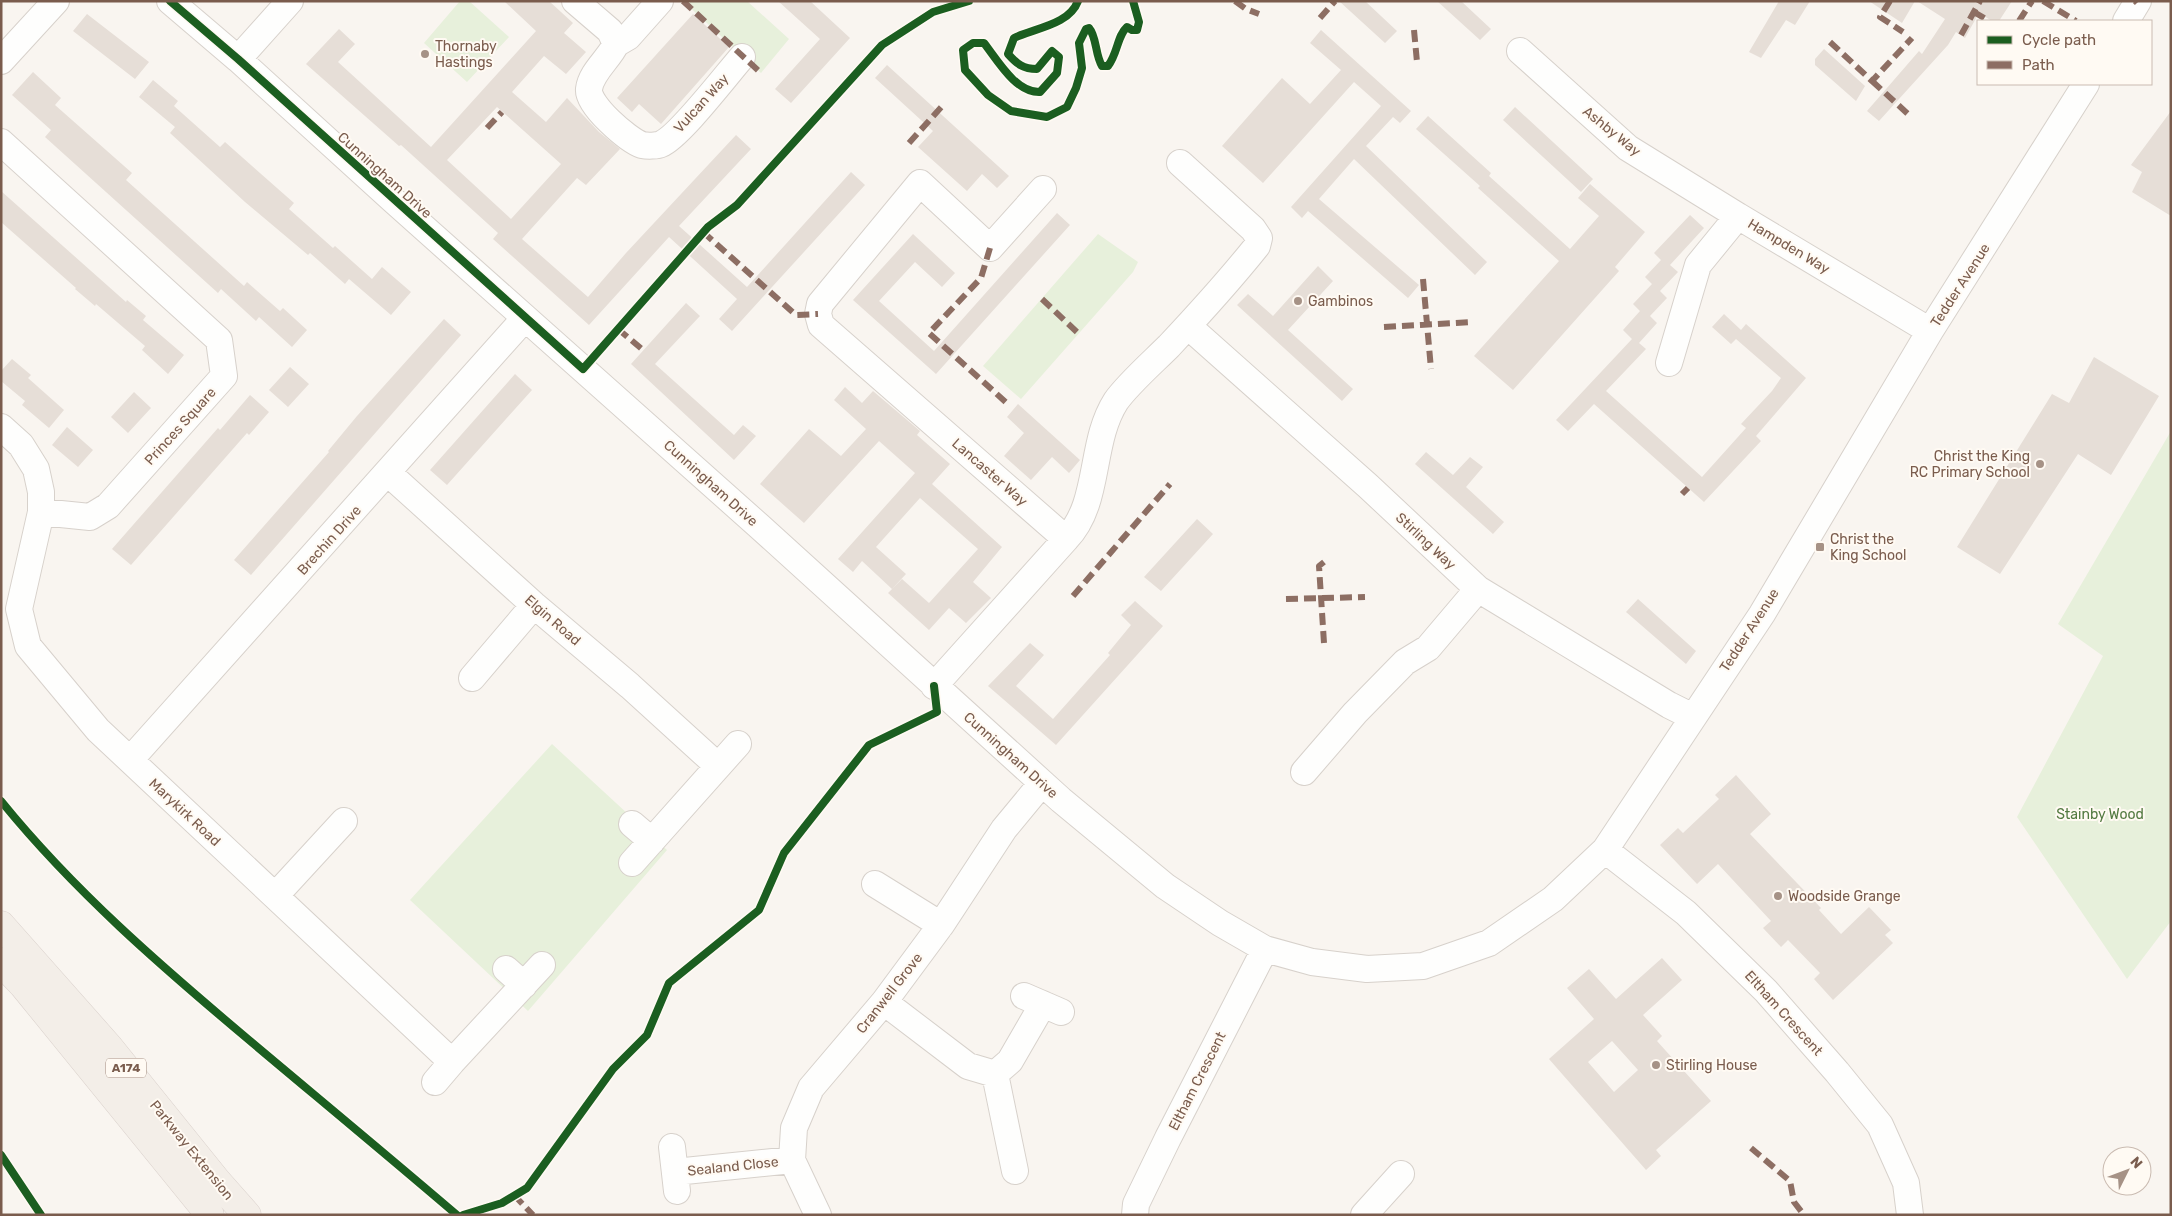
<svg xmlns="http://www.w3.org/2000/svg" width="2172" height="1216" font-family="Rubik,sans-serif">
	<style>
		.green { fill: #e7f0db }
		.building { fill: #e6ded7; fill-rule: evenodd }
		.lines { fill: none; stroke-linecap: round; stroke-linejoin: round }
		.minor-casing { stroke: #d7d1cb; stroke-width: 28 }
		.major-casing { stroke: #dad1cc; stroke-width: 29 }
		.minor { stroke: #fefefd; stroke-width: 26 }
		.major { stroke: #f3eee8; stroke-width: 28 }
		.quiet { stroke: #8d6e63; stroke-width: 6; stroke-dasharray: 12 6; stroke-linecap: butt }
		.cycleway-casing { stroke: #fffaf3; stroke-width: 11 }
		.cycleway { stroke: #1b5e20; stroke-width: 8 }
		.poi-dot { fill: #a69286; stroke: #fffaf3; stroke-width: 2 }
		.labels { text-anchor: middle; stroke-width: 4; stroke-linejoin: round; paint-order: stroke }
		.shield { fill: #fffaf3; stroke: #a28b7f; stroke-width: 1 }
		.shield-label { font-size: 12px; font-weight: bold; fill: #7a5c4d }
		.poi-label { font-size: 14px; fill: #7a5c4d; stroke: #fffaf3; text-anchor: start }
		.street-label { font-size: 14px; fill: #7a5c4d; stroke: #fffaf3 }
		.park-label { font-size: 14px; fill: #537a41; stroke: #fffaf3 }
	</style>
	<rect width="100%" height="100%" fill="#f9f5f0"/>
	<path class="green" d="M460,1H469L509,37L467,82L424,43Z
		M683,1H747L789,39L761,73Z
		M1098,234L1138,262L1133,272L1021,399L983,366Z
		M2171,431V921L2127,979L2017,817L2103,656L2058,624Z
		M552,744L667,850L528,1011L410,900Z"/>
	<path class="building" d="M504,1H549L573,23L564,33L586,52L566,74L544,56L512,92L546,122L567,98L599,132L620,149L586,185L577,178L522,239L588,297L626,253L736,135L751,149L679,226L747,287L851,172L865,185L732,331L719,319L737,299L669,237L589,325L493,239L498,233L401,145L399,146L306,64L339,29L355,44L338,62L431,147L536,31ZM497,107L561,164L511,219L447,160Z
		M778,1H810L850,38L791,103L775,89L820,39Z
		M1339,1H1365L1397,31L1385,43Z
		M1437,1H1461L1491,29L1480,40Z
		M1779,1H1810L1795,25L1786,20L1761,58L1749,52Z
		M1869,1H1915L1902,23Z
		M1917,1H2012L1999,21H1992L1979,13L1965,38L1956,32L1948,45L1879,121L1867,111L1919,51L1922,54L1945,19Z
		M87,14L149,62L135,79L73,31Z
		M693,14L729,47L661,124L639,104L632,112L617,98Z
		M1321,30L1411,111L1400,123L1393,117L1366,146L1487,262L1475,275L1354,159L1319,199L1419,285L1408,298L1308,211L1302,218L1291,207L1381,106L1354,82L1263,183L1222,146L1282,78L1310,104L1341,70L1310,43Z
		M1824,49L1865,86L1856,101L1815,65V59Z
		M887,65L1009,176L997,188L982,174L967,191L918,147L933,131L875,78Z
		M33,72L61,98L55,105L132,173L126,180L244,286L247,282L280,311L283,308L307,330L292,347L259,317L256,321L221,289L218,293L45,137L51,130L12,95Z
		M153,80L178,101L174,106L220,147L225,142L294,203L289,209L333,248L335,246L372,279L382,267L411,292L391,315L349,279L345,284L310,253L308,255L245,202L170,133L175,127L139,97Z
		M1515,107L1593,179L1581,192L1503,120Z
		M2171,111V216L2132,192L2142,172L2131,165Z
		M1428,116L1491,173L1489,176L1570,249L1599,216L1578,198L1590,184L1645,232L1615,267L1619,271L1513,390L1474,356L1559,261L1478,188L1480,186L1416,129Z
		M1,191L126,302L127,300L146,316L143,320L184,355L168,374L142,350L145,346L96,304L95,306L75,289L76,288L1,222Z
		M1057,213L1070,225L936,374L853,300L913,234L955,273L942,287L915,262L879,301L934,351Z
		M1690,215L1704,228L1670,265L1678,272L1660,291L1667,298L1650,316L1657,323L1639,343L1646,349L1606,391L1702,477L1746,428L1741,424L1772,391L1781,378L1736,339L1731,344L1712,327L1724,314L1741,330L1746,324L1806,378L1756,436L1761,441L1704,502L1594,404L1568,431L1556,420L1632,339L1623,330L1640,311L1633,304L1652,284L1645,277L1661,260L1654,253Z
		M1318,266L1333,281L1288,330L1353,389L1342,401L1237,305L1248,294L1273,316Z
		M686,303L700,316L655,364L734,435L743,425L756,436L734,460L631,364Z
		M444,319L461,335L251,575L234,560L329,452L328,451L357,416Z
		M2094,357L2159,396L2111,475L2078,454L2000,574L1957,547L2052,394L2069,403Z
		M12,359L31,375L28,378L64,410L49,428L22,405L25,401L1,381V371Z
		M290,367L309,384L288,407L269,390Z
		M515,374L532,390L447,485L430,470Z
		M845,387L862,403L873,391L920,431L917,435L950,464L932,484L1002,547L973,582L991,598L966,623L949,608L929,630L888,593L902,579L929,603L978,549L920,498L876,547L906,574L892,589L862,561L853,572L838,559L915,473L879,441L804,523L760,484L809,429L841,456L866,429L834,400Z
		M134,392L151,408L128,433L111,417Z
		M250,395L269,412L249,435L247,433L131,565L112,549L218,428L220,430Z
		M1018,404L1080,460L1069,473L1052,457L1031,480L1004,456L1024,433L1007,417Z
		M67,427L93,450L78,467L52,445Z
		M1426,452L1453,475L1470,457L1483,467L1466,487L1504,522L1493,534L1415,464Z
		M1197,519L1213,534L1161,591L1144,577Z
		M1638,599L1696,651L1686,664L1626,612Z
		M1135,601L1163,626L1056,745L988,686L1030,643L1044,655L1016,686L1053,719L1110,655L1108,653L1131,625L1121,615Z
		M1736,775L1771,814L1750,834L1821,908L1819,910L1841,934L1869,907L1891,930L1885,935L1893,943L1833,1000L1814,979L1820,973L1788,940L1781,947L1763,928L1771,921L1718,864L1697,884L1660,845L1678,828L1683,833L1719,799L1715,795Z
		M1662,958L1682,980L1643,1015L1662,1036L1657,1041L1711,1101L1656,1150L1661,1156L1646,1170L1549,1059L1594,1019L1567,988L1589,969L1616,999ZM1612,1041L1638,1070L1614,1092L1588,1062Z"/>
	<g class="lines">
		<g class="minor-casing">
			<path id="minor" d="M170,1L238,59L394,201L759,526L1061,800L1165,886L1220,923L1265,949L1312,962L1367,969L1423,966L1489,943L1553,899L1605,850L1762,614L1930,331L2086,84
				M575,1L610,31L616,44C609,59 591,72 589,89C587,105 628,140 642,145C647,146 657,146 661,144C679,137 727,74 742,57
				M2126,21L2138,1
				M616,44L628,37L660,1
				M1520,51L1628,148L1738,216
				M238,59L290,1
				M1,61L56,1
				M1,142L219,340L224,376L108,506L90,517L41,512
				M1043,189L990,248L920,183L820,304L818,314L821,325L1066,539C1101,503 1089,443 1116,401C1128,384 1153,362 1169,346C1199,314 1229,281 1257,246L1259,238L1253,229L1180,163
				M1188,326L1368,486L1478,589L1669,705L1693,717
				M1669,363L1698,265L1738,216L1930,331
				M1,427L21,445L36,469L41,492V512L19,609L28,646L98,730L452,1062L542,965
				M388,473L534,605L630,686L718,766
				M472,678L534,605
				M934,686L1066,539
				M130,760L525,318
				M1304,772L1355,713L1405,662L1428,648L1478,589
				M632,824L652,841
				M1605,850L1686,913L1766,991L1837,1072L1880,1125L1906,1183L1910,1215
				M632,863L738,744
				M875,884L941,925
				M275,896L344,821
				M506,969L524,985
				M1024,996L1061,1012
				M884,1002L968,1066L995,1074L1010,1061L1043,1004
				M995,1074L1015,1171
				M435,1082L452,1062
				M672,1147L677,1191
				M675,1172L792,1160
				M818,1215L792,1160L794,1128L811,1088L884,1002L941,925L1004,829L1042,783
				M1135,1215L1136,1204L1168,1138L1265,949
				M1364,1215L1401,1174"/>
		</g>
		<g class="major-casing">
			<path id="major" d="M1,925L109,1047L217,1181L247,1215
				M1,962L23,985L210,1215"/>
		</g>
		<use href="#minor" class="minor"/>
		<use href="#major" class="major"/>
		<path class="quiet" d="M683,1L761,73
			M1235,1L1246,9L1259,14
			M1890,1L1880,17L1903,32
			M2043,1L2076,21
			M2135,1L2137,3
			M1974,12L1989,21
			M1320,18L1335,1
			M2019,21L2032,1
			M1414,30L1417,62
			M1961,35L1980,1
			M1830,42L1872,81L1912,38
			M1872,81L1908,114
			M487,128L502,112
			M909,143L945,103
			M703,232L796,315L818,314
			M990,248L981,278L929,333L1009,405
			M1423,279L1431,369
			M1042,299L1079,334
			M1384,327L1473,322
			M618,329L643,350
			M1682,494L1688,488
			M1073,596L1170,484
			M1286,599L1365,597
			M1324,643L1319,566L1324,562
			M1751,1148L1790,1181L1794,1202L1804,1215
			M514,1195L533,1215"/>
		<g class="cycleway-casing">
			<path id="cycleway" d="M170,1L238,59L583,369L708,227L737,205L882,45L933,12L969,1
				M1078,1C1069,25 1035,28 1014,38L1008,54C1017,64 1023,69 1037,69L1052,51L1059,57L1057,73L1040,92C1016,93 998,61 984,43H973L963,50L965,70L988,95L1011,111L1047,117L1067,107L1076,88L1082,68L1079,43L1086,29L1089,28C1097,37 1095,55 1102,66H1108C1118,53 1117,36 1127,27L1132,30H1137L1139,22L1133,1
				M1,801C74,891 161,966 249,1040C318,1098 388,1156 457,1215
				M1,1155L41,1215
				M463,1215L502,1203L527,1188L613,1069L647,1035L669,983L759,910L784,853L869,745L937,712L934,686"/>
		</g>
		<use href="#cycleway" class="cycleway"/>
	</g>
	<g class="poi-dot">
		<circle cx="425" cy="54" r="5"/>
		<circle cx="1298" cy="301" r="5"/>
		<circle cx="2040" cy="464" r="5"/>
		<rect x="1815" y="542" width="10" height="10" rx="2.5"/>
		<circle cx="1778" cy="896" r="5"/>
		<circle cx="1656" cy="1065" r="5"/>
	</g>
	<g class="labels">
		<rect class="shield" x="106" y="1058.5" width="40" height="19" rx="4"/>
		<g class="shield-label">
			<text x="126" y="1072">A174</text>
		</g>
		<g class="poi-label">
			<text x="435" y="51">Thornaby<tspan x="435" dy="16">Hastings</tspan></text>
			<text x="1308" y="306">Gambinos</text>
			<text x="2030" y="461" text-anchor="end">Christ the King<tspan x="2030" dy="16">RC Primary School</tspan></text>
			<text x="1830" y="544">Christ the<tspan x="1830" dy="16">King School</tspan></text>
			<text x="1788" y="901">Woodside Grange</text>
			<text x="1666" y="1070">Stirling House</text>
		</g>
		<g class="street-label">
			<text transform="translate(701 103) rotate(-48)" y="5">Vulcan Way</text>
			<text transform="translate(1612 131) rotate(39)" y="5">Ashby Way</text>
			<text transform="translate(385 175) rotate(42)" y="5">Cunningham Drive</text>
			<text transform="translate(1789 246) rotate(31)" y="5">Hampden Way</text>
			<text transform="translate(1960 285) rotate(-57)" y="5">Tedder Avenue</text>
			<text transform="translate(180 426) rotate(-48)" y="5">Princes Square</text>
			<text transform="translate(990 472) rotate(41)" y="5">Lancaster Way</text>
			<text transform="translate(711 483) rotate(42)" y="5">Cunningham Drive</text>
			<text transform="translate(329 540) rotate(-48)" y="5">Brechin Drive</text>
			<text transform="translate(1426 541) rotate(43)" y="5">Stirling Way</text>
			<text transform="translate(553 620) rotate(41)" y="5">Elgin Road</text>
			<text transform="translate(1749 630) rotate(-57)" y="5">Tedder Avenue</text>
			<text transform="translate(1011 755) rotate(42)" y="5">Cunningham Drive</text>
			<text transform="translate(185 812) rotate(43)" y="5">Marykirk Road</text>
			<text transform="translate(889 993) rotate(-52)" y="5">Cranwell Grove</text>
			<text transform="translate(1784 1013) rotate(48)" y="5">Eltham Crescent</text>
			<text transform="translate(1197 1081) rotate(-63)" y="5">Eltham Crescent</text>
			<text transform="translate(192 1150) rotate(51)" y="5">Parkway Extension</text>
			<text transform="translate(733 1166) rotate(-6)" y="5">Sealand Close</text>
		</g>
		<g class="park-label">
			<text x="2100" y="819">Stainby Wood</text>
		</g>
	</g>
	<rect width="2172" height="1216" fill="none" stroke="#7a5c4d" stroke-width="5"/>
	<rect x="1977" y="20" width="175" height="65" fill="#fffaf3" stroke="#cabbb1"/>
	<rect x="1987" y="36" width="25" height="8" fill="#1b5e20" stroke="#cabbb1"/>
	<text x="2022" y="45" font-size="15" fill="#7a5c4d">Cycle path</text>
	<rect x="1987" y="61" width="25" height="8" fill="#8d6e63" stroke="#cabbb1"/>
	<text x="2022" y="70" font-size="15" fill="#7a5c4d">Path</text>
	<g transform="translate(2127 1171) rotate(48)"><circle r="24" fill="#fffaf3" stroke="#cabbb1"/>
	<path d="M0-4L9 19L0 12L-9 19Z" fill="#a69286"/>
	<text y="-8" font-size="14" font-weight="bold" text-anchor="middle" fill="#7a5c4d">N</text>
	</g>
</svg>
